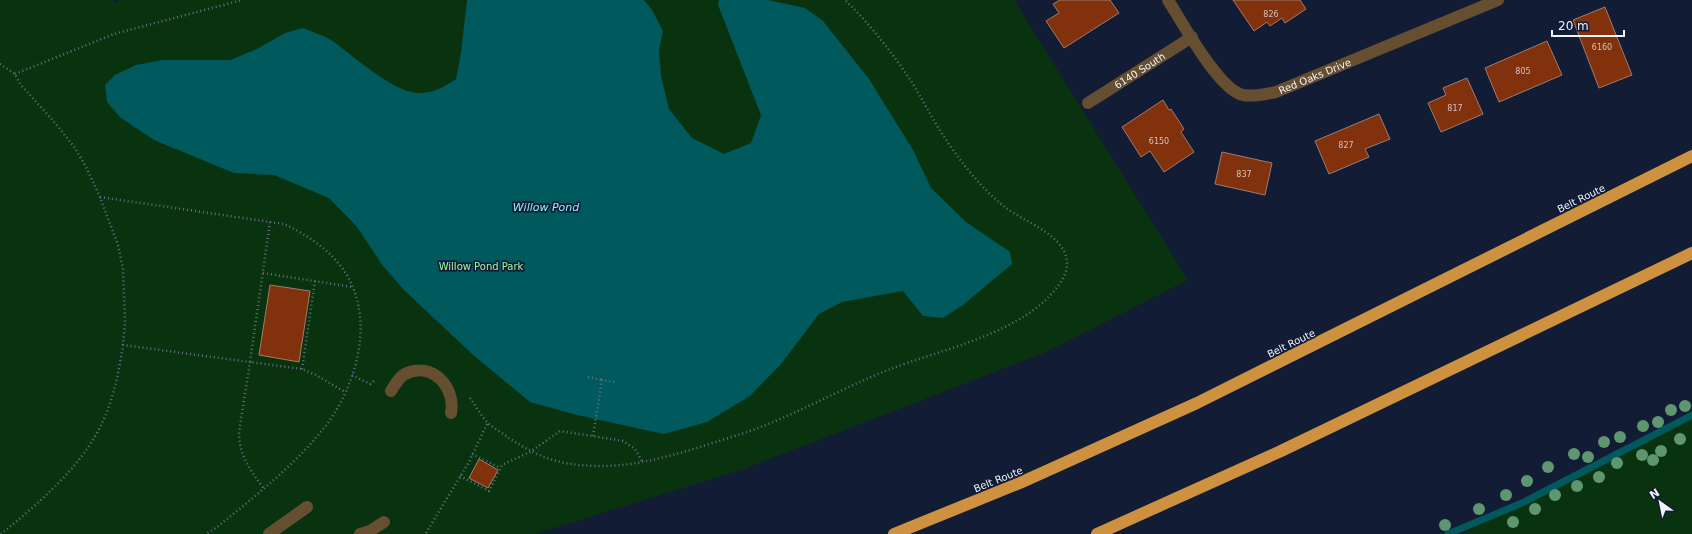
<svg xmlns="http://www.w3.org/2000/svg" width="1692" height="534" font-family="'DejaVu Sans',sans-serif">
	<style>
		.green { fill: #09330f }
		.water { fill: #00595d }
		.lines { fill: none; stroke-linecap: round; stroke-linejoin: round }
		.stream { stroke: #00595d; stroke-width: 7 }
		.building { fill: #81310b; stroke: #a07c6f }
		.path { stroke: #676f82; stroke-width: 2.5; stroke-dasharray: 1 3; stroke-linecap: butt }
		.lane { stroke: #664e31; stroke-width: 12 }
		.street { stroke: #664e31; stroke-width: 12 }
		.highway { stroke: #cd9140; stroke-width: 12 }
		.tree { fill: #5e9670 }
		.labels { text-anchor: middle; stroke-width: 3.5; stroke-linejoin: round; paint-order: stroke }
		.number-label { font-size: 8px; fill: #d3c2c0 }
		.street-label { font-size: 10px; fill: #eef3fd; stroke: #121c34 }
		.park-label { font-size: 10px; fill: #9dfaa1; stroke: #121c34 }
		.water-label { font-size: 11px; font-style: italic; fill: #93f2f7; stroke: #121c34 }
	</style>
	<rect width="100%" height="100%" fill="#121c34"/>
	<path class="green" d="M0,0H113L115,3L119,0H1014L1188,280L1044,353L744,469L535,534H0Z
		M1692,414V534H1462Z"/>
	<path class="water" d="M467,0H644L652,10L663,31L659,50L661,76L669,109L692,138L724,154L751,143L761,115L718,5L719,0H768L805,8L823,21L869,79L913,150L931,188L966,222L1010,252L1012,264L963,305L943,318L923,316L903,291L842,302L819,314L781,364L750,396L707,422L664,434L577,415L530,402L471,353L404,290L383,266L357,227L329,198L274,175L234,173L154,140L121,118L107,102L105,85L115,75L136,65L162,60H230L257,49L285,33L303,28C312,32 323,35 331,40C351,54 395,94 419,93C434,93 444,87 456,79L461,53Z"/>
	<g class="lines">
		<path class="stream" d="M1448,534L1522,503L1692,415"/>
	</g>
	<path class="building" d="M1060,0H1110L1119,13L1064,48L1046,21L1059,13L1053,4Z
		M1233,0H1300L1306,9L1285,23L1282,18L1270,26L1267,22L1254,31Z
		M1605,7L1632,75L1599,88L1573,20Z
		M1547,41L1562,75L1499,102L1485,68Z
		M1467,78L1483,114L1441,132L1428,103L1446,95L1443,88Z
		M1163,100L1169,110L1171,109L1184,129L1181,132L1194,152L1164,172L1150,151L1141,157L1122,127Z
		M1379,114L1390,139L1365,149L1369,157L1329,174L1315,141Z
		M1222,152L1272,163L1265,195L1215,184Z
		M270,285L310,291L299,362L259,355Z
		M479,459L498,470L488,488L469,478Z"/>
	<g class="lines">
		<path class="path" d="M0,64L15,74L20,84L56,124L75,148L86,167L100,197L118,245L123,269L125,321L123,345
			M15,74L114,34L242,0
			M100,197L284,224C310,236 339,256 351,283C373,329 354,390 324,428C293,467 254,497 216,528L206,534
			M270,222L250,362L302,369L316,375L345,392
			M263,273L352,287
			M302,369L315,281
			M352,375L370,384L374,381
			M588,377L602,380
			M470,398C476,406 481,416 488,423C494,429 503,433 509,438C540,458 559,465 596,466C631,467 663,458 697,448C718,441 740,435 761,427C804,410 845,387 888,370C941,349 1027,333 1060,283C1064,277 1067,271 1067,264C1067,235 1025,223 1005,207C979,187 957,157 939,129C930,114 922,99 913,84C893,54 871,25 845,0
			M593,436L602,380L616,382
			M472,454L500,468
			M460,476L489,491L502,465L530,452L560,431L623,441L635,449L643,463
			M426,533L469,462L488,422
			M1,534C39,503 82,467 103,421C114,397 119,371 123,345L250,362L239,432C239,456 251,471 264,489"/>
		<path class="lane" d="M391,391C395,385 398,378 405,374C432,361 456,387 451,413
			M269,534L307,507
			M360,534L370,531L384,522"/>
		<g class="street">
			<path id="s1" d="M1168,0C1182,22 1219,90 1243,95C1254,97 1265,94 1276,92L1498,0"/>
			<path id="s2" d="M1088,103L1192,37"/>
		</g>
		<path class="highway" d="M894,534L1022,482L1197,403L1692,156
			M1097,534L1281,451L1692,253"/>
	</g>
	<g class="tree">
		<circle cx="1685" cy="406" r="6"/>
		<circle cx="1671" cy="410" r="6"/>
		<circle cx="1658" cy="422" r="6"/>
		<circle cx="1643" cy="426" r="6"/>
		<circle cx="1620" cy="437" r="6"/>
		<circle cx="1680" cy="439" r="6"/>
		<circle cx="1604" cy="442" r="6"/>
		<circle cx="1661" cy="451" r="6"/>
		<circle cx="1574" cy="454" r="6"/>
		<circle cx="1642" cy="455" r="6"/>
		<circle cx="1588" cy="457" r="6"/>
		<circle cx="1653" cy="460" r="6"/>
		<circle cx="1617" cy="463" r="6"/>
		<circle cx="1548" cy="467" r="6"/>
		<circle cx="1599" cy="477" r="6"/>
		<circle cx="1527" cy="481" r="6"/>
		<circle cx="1577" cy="486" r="6"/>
		<circle cx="1506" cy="495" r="6"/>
		<circle cx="1555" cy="495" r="6"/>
		<circle cx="1479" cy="509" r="6"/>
		<circle cx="1535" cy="509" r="6"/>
		<circle cx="1513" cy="522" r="6"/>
		<circle cx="1445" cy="525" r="6"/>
	</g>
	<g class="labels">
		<g class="number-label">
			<text x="1271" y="17">826</text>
			<text x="1602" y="50">6160</text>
			<text x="1523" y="74">805</text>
			<text x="1455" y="111">817</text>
			<text x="1159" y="144">6150</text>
			<text x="1346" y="148">827</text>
			<text x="1244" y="177">837</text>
		</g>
		<g class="street-label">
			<text dy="4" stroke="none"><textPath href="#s2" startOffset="61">6140 South</textPath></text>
			<text dy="4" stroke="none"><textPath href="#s1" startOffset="198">Red Oaks Drive</textPath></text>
			<text transform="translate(1581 198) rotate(-26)" y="4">Belt Route</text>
			<text transform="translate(1291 343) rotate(-26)" y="4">Belt Route</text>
			<text transform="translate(998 479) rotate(-22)" y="4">Belt Route</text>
		</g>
		<g class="park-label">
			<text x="481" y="270">Willow Pond Park</text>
		</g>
		<g class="water-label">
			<text x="546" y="211">Willow Pond</text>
		</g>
	</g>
	<g transform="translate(1660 502) rotate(327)" stroke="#121c34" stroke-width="3" paint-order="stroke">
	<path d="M0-3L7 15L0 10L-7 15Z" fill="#eef3fd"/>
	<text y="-6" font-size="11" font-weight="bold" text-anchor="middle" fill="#eef3fd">N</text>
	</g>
	<path d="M1552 30v6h72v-6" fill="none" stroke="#eef3fd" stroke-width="2"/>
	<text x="1558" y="30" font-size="12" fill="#eef3fd" stroke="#121c34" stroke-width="3" paint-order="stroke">20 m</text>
</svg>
